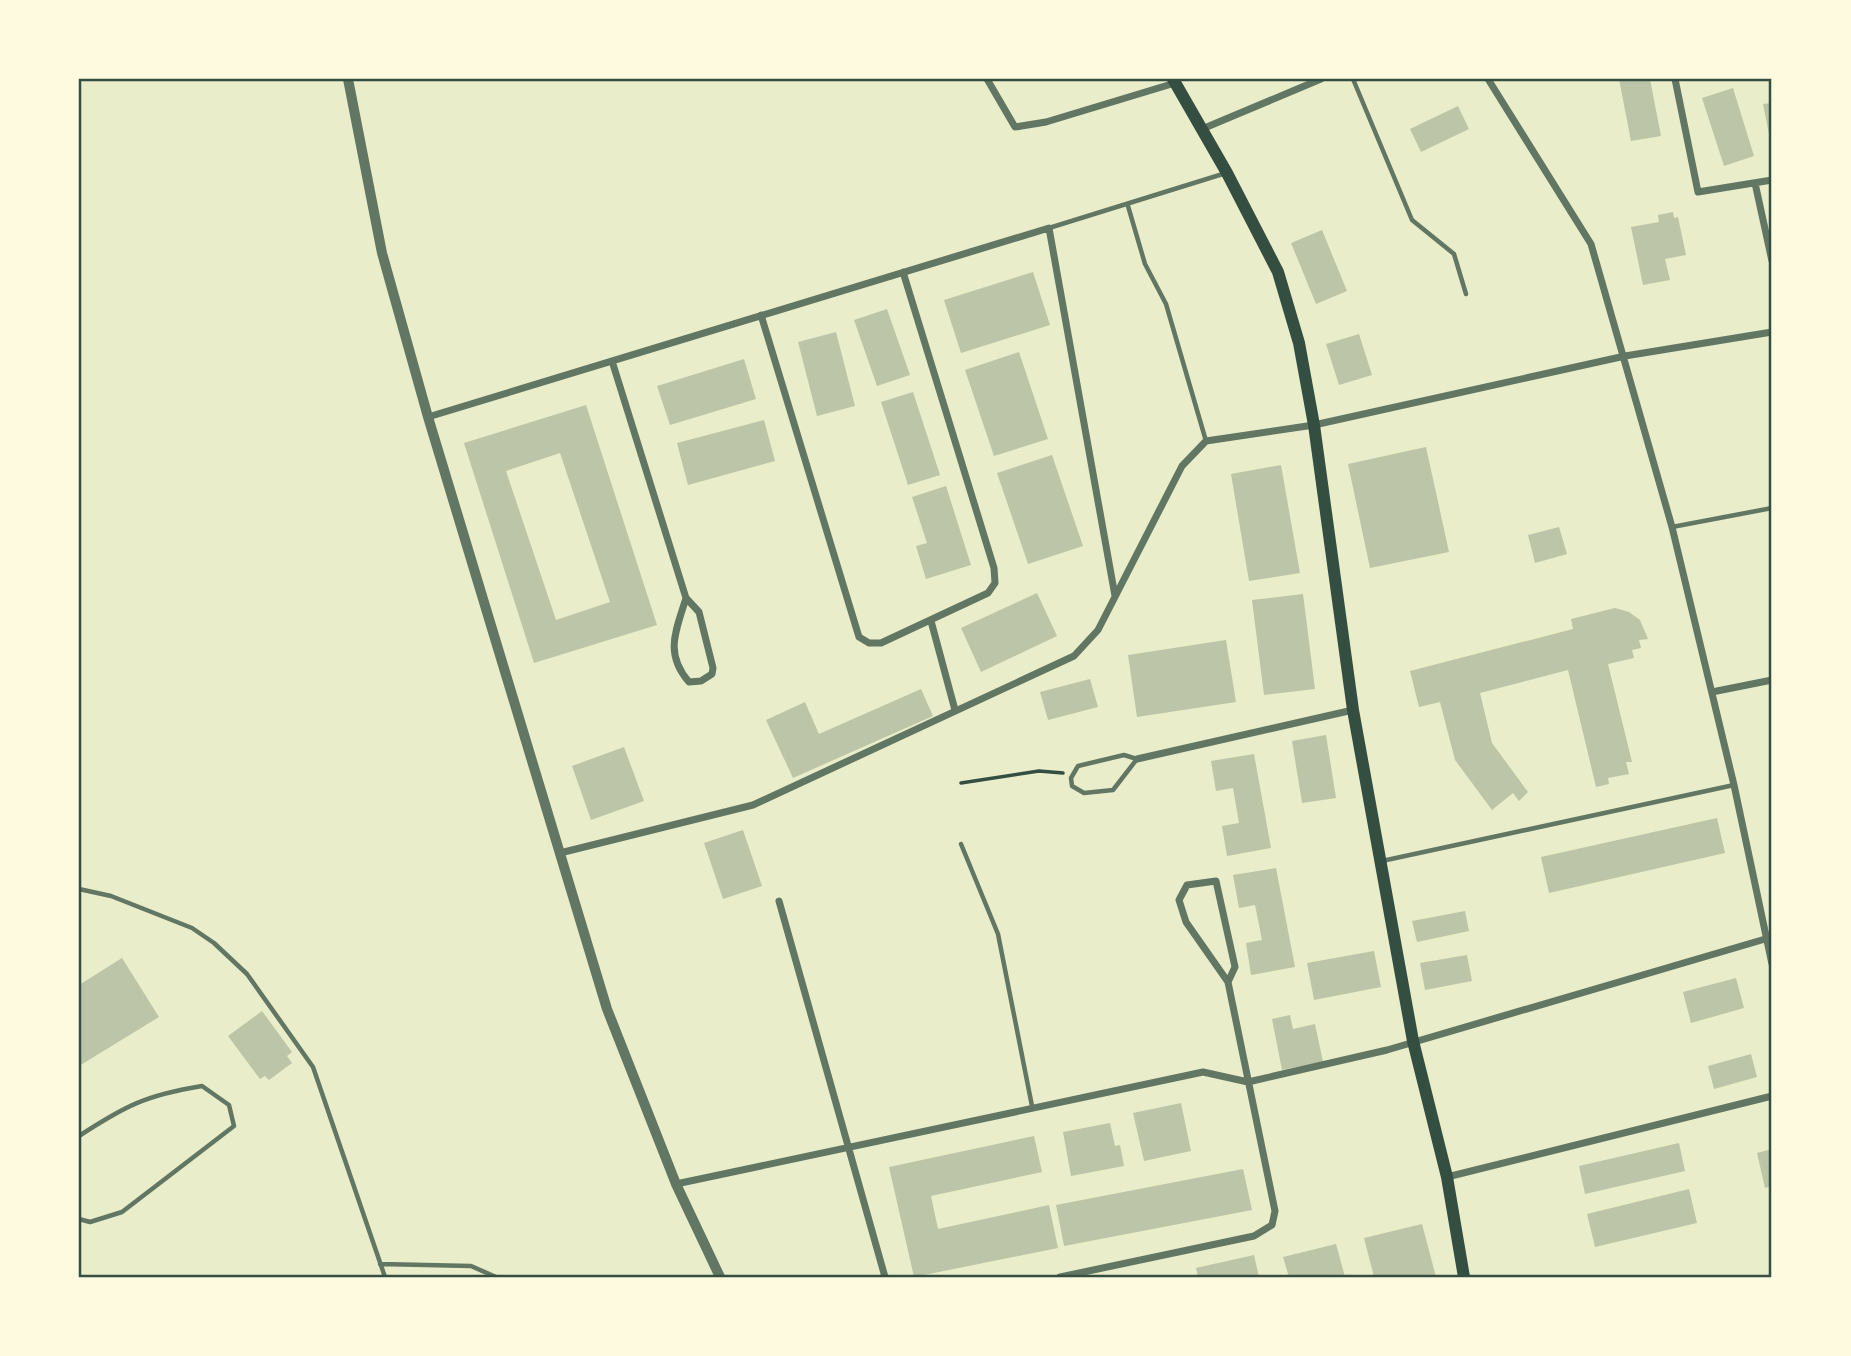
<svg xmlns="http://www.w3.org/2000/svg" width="1851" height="1356" font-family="'Golos Text',sans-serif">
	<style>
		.building { fill: #bcc5a7; fill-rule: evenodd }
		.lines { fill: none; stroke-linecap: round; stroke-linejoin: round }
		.path { stroke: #344e41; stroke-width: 3.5 }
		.service { stroke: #617663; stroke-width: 4.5 }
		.minor { stroke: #617663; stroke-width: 7 }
		.tertiary { stroke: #617663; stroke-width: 10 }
		.secondary { stroke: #344e41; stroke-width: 12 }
		.neatline { fill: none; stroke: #344e41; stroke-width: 2.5 }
	</style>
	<rect width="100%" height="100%" fill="#e9edc9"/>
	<path class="building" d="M1619,79H1650L1661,136L1631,141Z
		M1733,88L1754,156L1724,166L1702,98Z
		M1772,103V144H1771L1763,104Z
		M1458,106L1469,129L1421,152L1410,129Z
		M1673,212L1674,218L1678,217L1686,255L1665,259L1670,280L1643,285L1631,227L1659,222L1658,215Z
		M1322,230L1347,291L1316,304L1291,243Z
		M1033,272L1050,325L961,353L944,300Z
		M887,309L910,375L877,386L854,320Z
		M836,332L855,406L817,416L798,342Z
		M1359,334L1372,375L1339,385L1326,344Z
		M1019,352L1048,439L994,456L965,370Z
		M744,359L756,399L670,425L657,386Z
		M913,392L940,475L908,485L881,402Z
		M586,405L657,625L534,663L464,443ZM560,453L610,602L556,620L506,471Z
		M764,420L775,461L688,485L677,443Z
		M1426,447L1449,552L1370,568L1348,464Z
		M1052,455L1083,546L1028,564L997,473Z
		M1281,465L1300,573L1249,581L1231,474Z
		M946,486L971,565L926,579L916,546L927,543L912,497Z
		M1559,527L1567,554L1535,563L1528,535Z
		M1037,593L1057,636L981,672L961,628Z
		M1303,594L1315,689L1264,695L1252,600Z
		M1615,608L1629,612L1640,620L1648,639L1639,640L1641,648L1632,650L1634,658L1608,664L1632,762H1626L1629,774L1608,778L1609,784L1596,787L1568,670L1480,693L1492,743L1528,792L1519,801L1513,793L1492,810L1455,760L1440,702L1419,707L1410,671L1573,629L1571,619Z
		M1226,640L1236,702L1137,717L1128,655Z
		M1090,679L1098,707L1048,720L1040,692Z
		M921,689L933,716L793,778L766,720L805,702L819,734Z
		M1326,735L1336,798L1302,803L1292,741Z
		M624,747L644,801L591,820L572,766Z
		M1254,754L1271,848L1227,856L1222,826L1239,823L1233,788L1216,791L1211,761Z
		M1717,818L1725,853L1549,893L1541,857Z
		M743,830L762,886L723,899L704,843Z
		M1276,868L1295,967L1251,975L1246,943L1262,940L1255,905L1239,908L1233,875Z
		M1465,911L1469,931L1417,942L1412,921Z
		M1374,951L1381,987L1314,1000L1307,963Z
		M1467,955L1472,981L1425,990L1420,963Z
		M122,958L159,1017L79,1066V985Z
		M1736,978L1744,1008L1691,1023L1683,992Z
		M262,1011L292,1052L287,1056L292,1063L269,1080L265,1076L260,1079L228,1036Z
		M1290,1015L1293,1029L1315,1024L1323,1062L1282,1070L1272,1019Z
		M1751,1054L1757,1077L1714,1089L1708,1066Z
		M1181,1103L1191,1151L1144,1161L1133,1113Z
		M1110,1123L1115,1146L1120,1145L1124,1166L1071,1176L1063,1132Z
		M1034,1136L1042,1172L931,1196L938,1229L1049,1205L1058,1248L914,1277L889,1167Z
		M1679,1143L1685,1171L1585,1194L1579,1166Z
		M1772,1149V1186L1765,1188L1757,1153Z
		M1243,1169L1252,1210L1064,1246L1056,1205Z
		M1689,1189L1697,1223L1595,1247L1587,1214Z
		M1422,1224L1436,1277H1374L1364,1238Z
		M1336,1244L1345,1277H1289L1283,1257Z
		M1254,1255L1259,1277H1198L1196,1268Z"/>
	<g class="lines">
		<path class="path" d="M961,783L1039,771L1063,773"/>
		<path class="service" d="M1353,79L1412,220L1454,254L1466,294
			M1128,206L1145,264L1166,304L1206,441
			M1049,228L1226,173
			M1672,527L1772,508
			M1124,755L1137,759L1113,790L1084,793L1072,786L1071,778L1078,766Z
			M961,844L998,934L1032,1106
			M1382,861L1734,785
			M79,889L111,896L192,928L214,943L247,974L313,1067L385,1277
			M79,1136C125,1106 146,1095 202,1086L229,1105L234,1126L122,1212L90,1222L79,1219
			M380,1264L471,1266L496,1277"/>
		<path class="minor" d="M987,79L1015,127L1046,122L1175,83
			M1488,79L1591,244L1672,527L1734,785L1772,964
			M1675,79L1698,192L1772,180
			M1202,129L1321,79
			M1755,183L1772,261
			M761,315L859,637L869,643H881L988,593L995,583L994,568L903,272
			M612,361L686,598L699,612L713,668L712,674L701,681L689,682C664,653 676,631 686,598
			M428,417L1049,228L1115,596
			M931,621L955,710
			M1712,692L1772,680
			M1137,759L1353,710
			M560,853L753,805L1074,656L1098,630L1182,466L1206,441L1314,425L1625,356L1772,332
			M779,901L885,1277
			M1447,1177L1772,1096
			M676,1184L1203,1072L1248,1082L1387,1050L1772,937
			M1060,1277L1254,1236L1272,1225L1275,1211L1228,982L1235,967L1216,881L1187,885L1179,900L1186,922L1228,982"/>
		<path class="tertiary" d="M348,79L382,253L428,417L607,1009L676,1184L720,1277"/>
		<path class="secondary" d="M1173,79L1227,173L1278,272L1299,343L1314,425L1353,710L1413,1041L1447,1177L1464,1277"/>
	</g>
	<rect width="1851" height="1356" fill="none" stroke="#fefae0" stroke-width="161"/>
	<rect x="80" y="80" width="1690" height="1196" class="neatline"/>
</svg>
